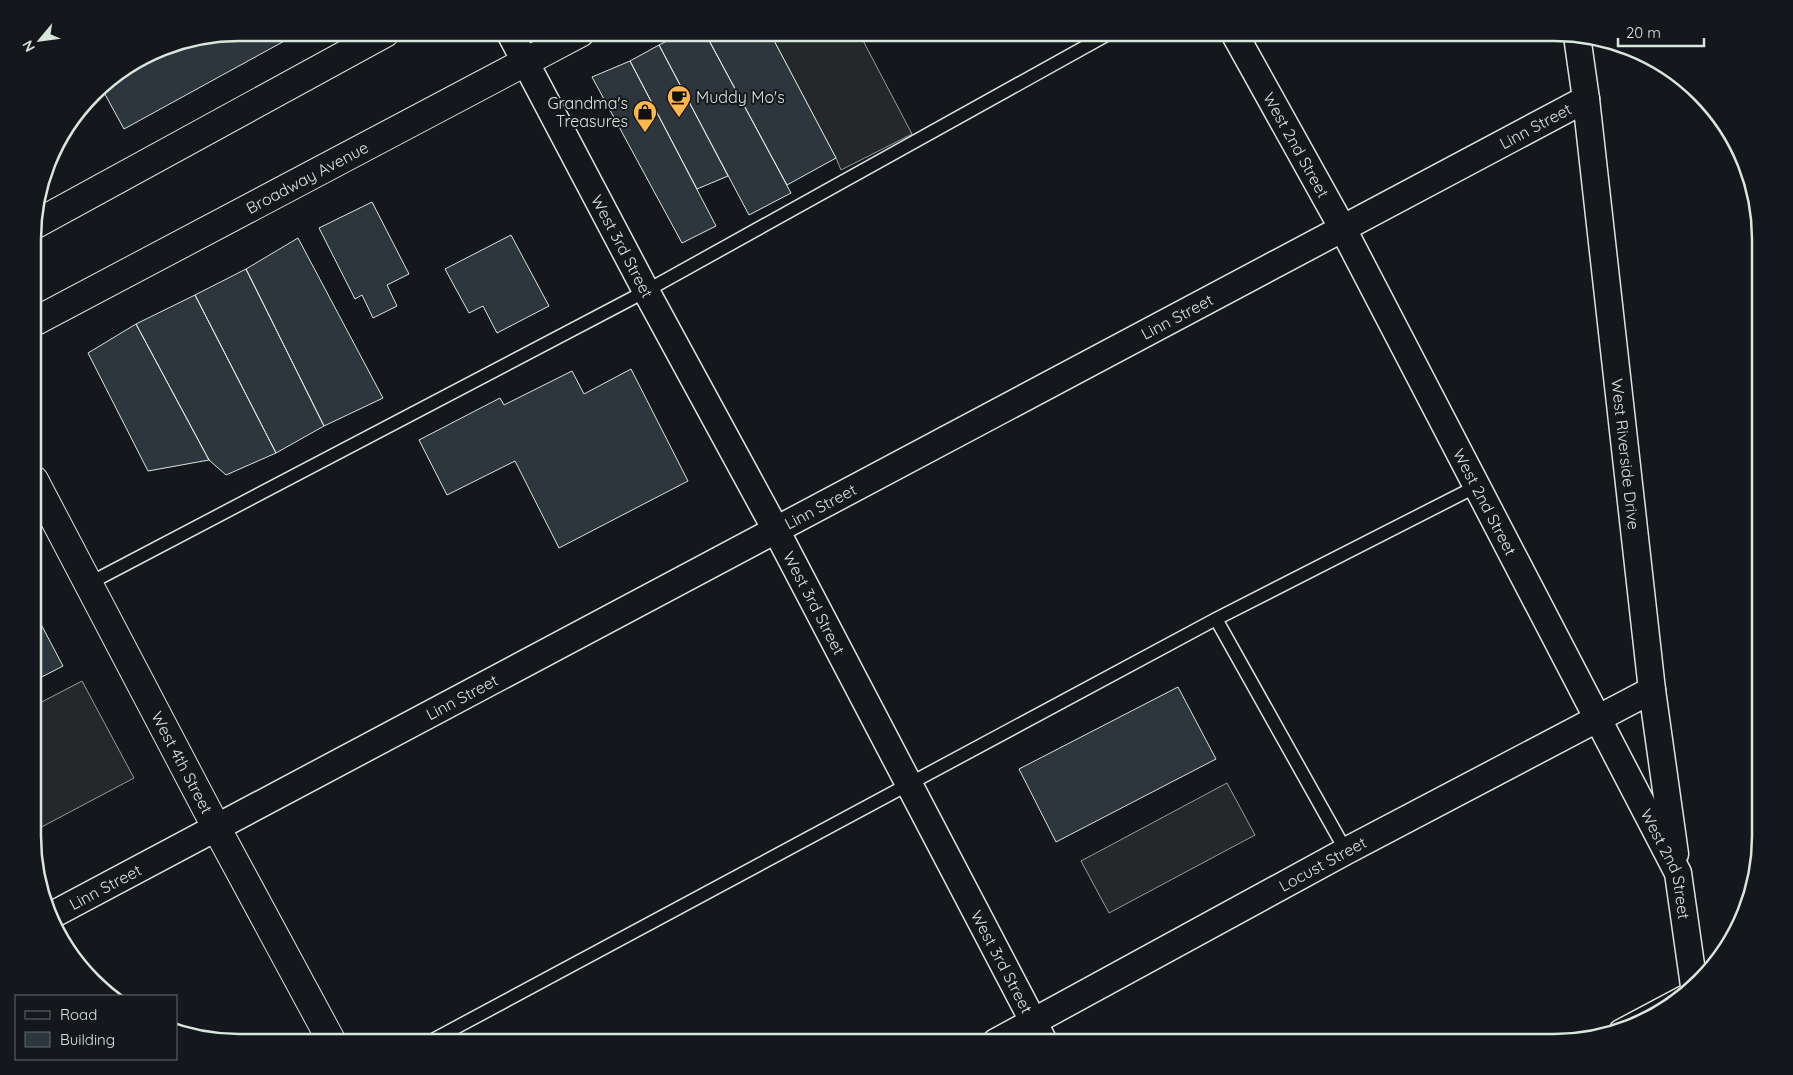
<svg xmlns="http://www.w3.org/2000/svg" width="1793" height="1075" font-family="Quicksand,sans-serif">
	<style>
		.parking { fill: #24282b; stroke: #939e99 }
		.building { fill: #2c363c; stroke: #d8e6dc }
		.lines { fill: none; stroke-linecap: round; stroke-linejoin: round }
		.lane-casing { stroke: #d8e6dc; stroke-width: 15 }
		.street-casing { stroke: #d8e6dc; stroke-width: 29 }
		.secondary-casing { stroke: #d8e6dc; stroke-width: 30 }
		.highway-casing { stroke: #d8e6dc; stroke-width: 30 }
		.lane { stroke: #14181c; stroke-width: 12 }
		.street { stroke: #14181c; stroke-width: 26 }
		.secondary { stroke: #14181c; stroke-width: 28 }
		.highway { stroke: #14181c; stroke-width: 28 }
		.labels { text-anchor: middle; stroke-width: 4; stroke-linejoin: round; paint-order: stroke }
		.poi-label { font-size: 16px; fill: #d8e6dc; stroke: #14181c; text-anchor: start }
		.street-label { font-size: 16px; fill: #d8e6dc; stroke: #14181c }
		.rim { fill: none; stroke: #d8e6dc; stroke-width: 2.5 }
	</style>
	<rect width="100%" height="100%" fill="#14181c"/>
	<path class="parking" d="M770,33H859L912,134L841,170L836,158Z
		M82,681L134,778L34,831V706Z
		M1227,783L1255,835L1109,913L1081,861Z"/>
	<path class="building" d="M240,32L299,33L124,129L101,87L103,84L161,48Z
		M683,33H705L791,193L749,215L659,45Z
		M705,33H770L836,158L787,185Z
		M659,45L728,176L697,189L630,61Z
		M630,61L716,226L682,243L592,77Z
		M372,202L409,274L387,285L397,306L373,318L362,295L355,299L319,228Z
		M511,235L549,306L497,333L483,306L469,313L445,269Z
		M298,238L383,398L324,426L246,269Z
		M246,269L324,426L276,453L195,295Z
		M195,295L276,453L226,475L209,460L136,324Z
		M136,324L209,460L148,471L88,353Z
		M631,369L688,481L559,548L515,461L447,495L419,440L500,398L504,405L572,371L584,394Z
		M34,611L63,666L34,681Z
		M1178,687L1216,759L1056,842L1019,769Z"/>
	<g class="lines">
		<g class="lane-casing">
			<path id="lane" d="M88,584L646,291L1110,33
				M1216,619L1346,851
				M1617,1027L1694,986
				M429,1042L1216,619L1477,486"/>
		</g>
		<g class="street-casing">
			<g id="street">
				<path id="s1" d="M510,33L646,291L776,530L1044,1042"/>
				<path id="s2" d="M1234,33L1343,229L1678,873L1694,986"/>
				<path id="s3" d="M1577,36L1586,99L1652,690L1675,854"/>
				<path id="s4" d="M54,914L1586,99"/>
				<path id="s5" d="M996,1042L1346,851L1652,690"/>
			</g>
		</g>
		<g class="secondary-casing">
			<g id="secondary">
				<path id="s6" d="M34,480L216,827L332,1042"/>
			</g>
		</g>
		<g class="highway-casing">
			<g id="highway">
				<path d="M34,225L385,33"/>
				<path id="s7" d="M34,322L580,33"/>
			</g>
		</g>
		<use href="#lane" class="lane"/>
		<use href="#street" class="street"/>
		<use href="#secondary" class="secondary"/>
		<use href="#highway" class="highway"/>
	</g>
	<defs>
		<g id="cafe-pin" transform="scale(1.25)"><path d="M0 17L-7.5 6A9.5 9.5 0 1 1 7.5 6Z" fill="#ffb74d" stroke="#14181c"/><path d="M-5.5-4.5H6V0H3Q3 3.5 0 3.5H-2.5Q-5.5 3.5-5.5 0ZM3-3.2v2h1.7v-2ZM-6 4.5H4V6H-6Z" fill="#111"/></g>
		<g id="shop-pin" transform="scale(1.25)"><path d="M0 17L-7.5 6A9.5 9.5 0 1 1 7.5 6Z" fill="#ffb74d" stroke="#14181c"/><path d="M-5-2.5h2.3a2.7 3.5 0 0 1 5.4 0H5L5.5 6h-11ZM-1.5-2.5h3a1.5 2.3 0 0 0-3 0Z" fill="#111"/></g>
	</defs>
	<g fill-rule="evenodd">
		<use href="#cafe-pin" x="679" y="97"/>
		<use href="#shop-pin" x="645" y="112"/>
	</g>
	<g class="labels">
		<g class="poi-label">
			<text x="696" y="103">Muddy Mo's</text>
			<text x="628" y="109" text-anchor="end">Grandma's<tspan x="628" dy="18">Treasures</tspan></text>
		</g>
		<g class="street-label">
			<text dy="6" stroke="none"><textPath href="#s4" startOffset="1678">Linn Street</textPath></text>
			<text dy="6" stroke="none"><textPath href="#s2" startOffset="128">West 2nd Street</textPath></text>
			<text dy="6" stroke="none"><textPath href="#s7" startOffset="309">Broadway Avenue</textPath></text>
			<text dy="6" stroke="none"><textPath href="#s1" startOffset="241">West 3rd Street</textPath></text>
			<text dy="6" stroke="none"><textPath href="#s4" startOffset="1272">Linn Street</textPath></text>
			<text dy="6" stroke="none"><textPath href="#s3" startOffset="421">West Riverside Drive</textPath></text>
			<text dy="6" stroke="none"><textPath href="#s2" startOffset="532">West 2nd Street</textPath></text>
			<text dy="6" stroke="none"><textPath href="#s4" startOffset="868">Linn Street</textPath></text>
			<text dy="6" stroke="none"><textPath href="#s1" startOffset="646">West 3rd Street</textPath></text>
			<text dy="6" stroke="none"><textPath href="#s4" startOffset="462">Linn Street</textPath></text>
			<text dy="6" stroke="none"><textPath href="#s6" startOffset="319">West 4th Street</textPath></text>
			<text dy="6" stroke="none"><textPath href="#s5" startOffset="372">Locust Street</textPath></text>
			<text dy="6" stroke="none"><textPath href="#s2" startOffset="938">West 2nd Street</textPath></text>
			<text dy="6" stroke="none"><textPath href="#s4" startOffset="58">Linn Street</textPath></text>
			<text dy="6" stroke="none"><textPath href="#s1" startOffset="1051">West 3rd Street</textPath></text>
		</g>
	</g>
	<path d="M0 0H1793V1075H0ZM239 41H1554A198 198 0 0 1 1752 239V836A198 198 0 0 1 1554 1034H239A198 198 0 0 1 41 836V239A198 198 0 0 1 239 41Z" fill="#14181c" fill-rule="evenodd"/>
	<path class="rim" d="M239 41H1554A198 198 0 0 1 1752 239V836A198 198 0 0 1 1554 1034H239A198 198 0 0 1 41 836V239A198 198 0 0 1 239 41Z"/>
	<rect x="15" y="995" width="162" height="65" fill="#14181c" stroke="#626a69"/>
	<rect x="25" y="1011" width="25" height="8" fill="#14181c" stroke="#626a69"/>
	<text x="60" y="1020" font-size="15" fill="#d8e6dc">Road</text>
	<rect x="25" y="1032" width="25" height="15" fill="#2c363c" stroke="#626a69"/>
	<text x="60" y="1045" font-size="15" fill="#d8e6dc">Building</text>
	<g transform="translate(40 40) rotate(241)" stroke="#14181c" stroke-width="4" paint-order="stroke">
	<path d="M0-4L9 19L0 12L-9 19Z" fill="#d8e6dc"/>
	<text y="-8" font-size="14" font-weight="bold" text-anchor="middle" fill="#d8e6dc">N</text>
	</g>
	<path d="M1618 38v8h86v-8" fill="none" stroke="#d8e6dc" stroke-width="2.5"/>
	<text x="1626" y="38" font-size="15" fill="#d8e6dc" stroke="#14181c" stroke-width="4" paint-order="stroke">20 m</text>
</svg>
